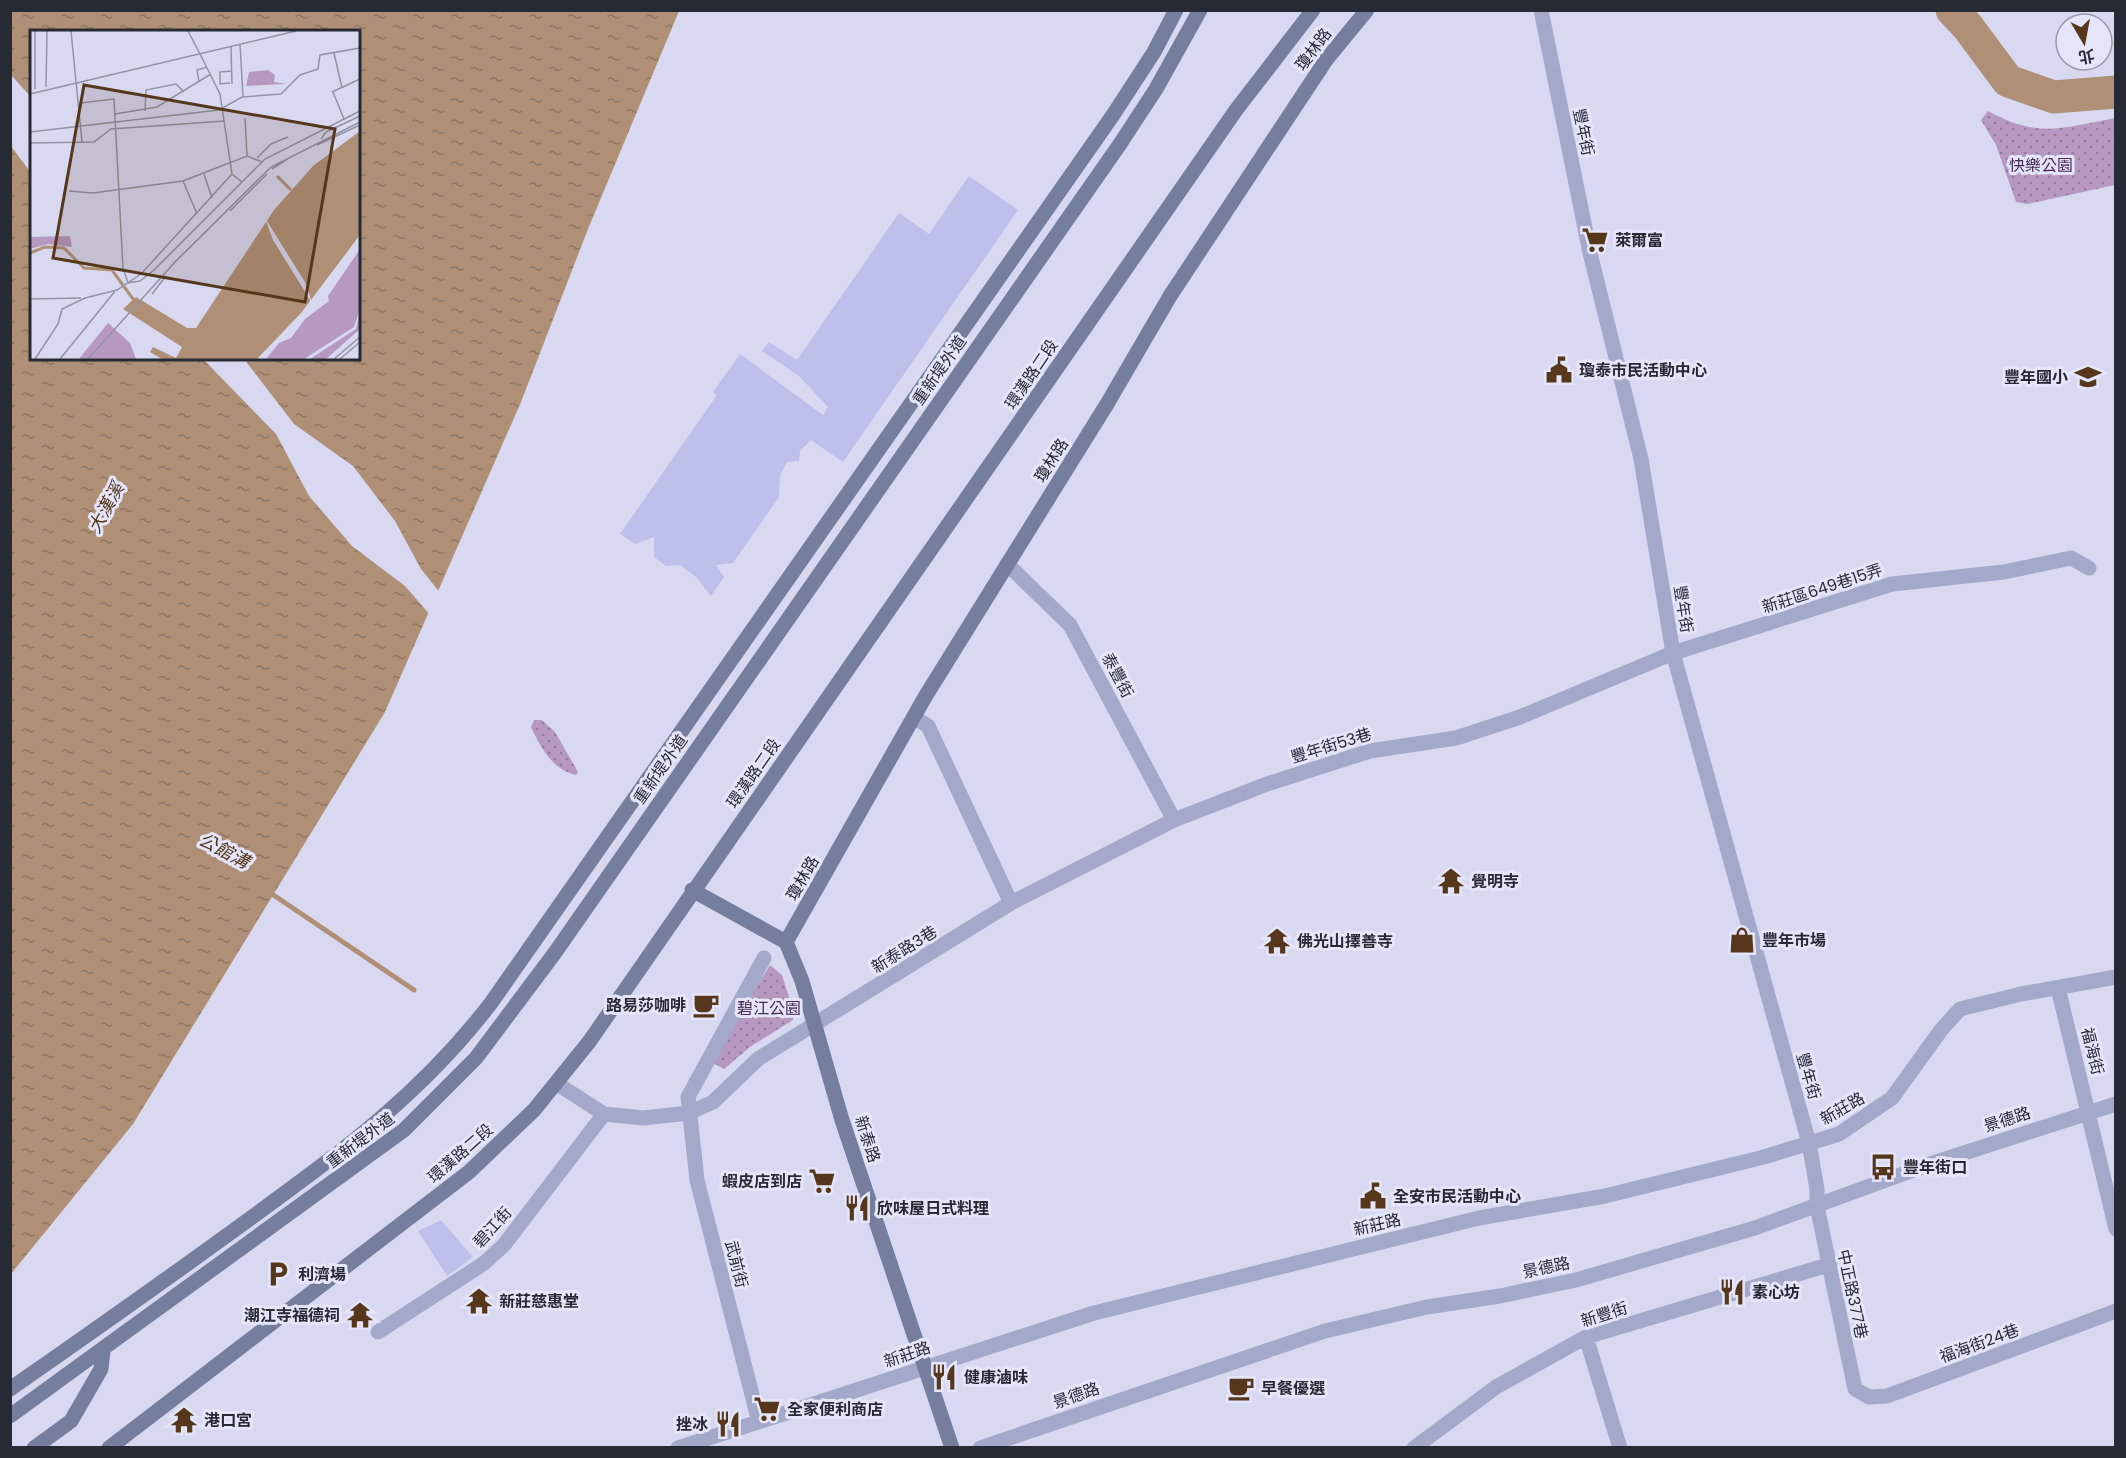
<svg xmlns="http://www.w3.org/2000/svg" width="2126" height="1458" font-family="Poppins,'Noto Sans TC',sans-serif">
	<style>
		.park { fill: url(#park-dots) }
		.plaza { fill: #bebfea }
		.water { fill: url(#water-ripples); fill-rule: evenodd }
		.pier { fill: #d8d9f1 }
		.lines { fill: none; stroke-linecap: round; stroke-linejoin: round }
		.stream { stroke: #af9076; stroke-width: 5 }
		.river { stroke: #af9076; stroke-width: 33 }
		.street { stroke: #a4a9c9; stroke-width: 15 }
		.secondary { stroke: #757e9d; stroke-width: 15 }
		.labels { text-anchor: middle; stroke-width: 6; stroke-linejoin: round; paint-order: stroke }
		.street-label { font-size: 16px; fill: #262a34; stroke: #e4e5f9 }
		.park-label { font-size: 16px; fill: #4a2953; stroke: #e4e5f9 }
		.poi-label { font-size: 16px; font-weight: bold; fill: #262a34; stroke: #e4e5f9; text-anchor: start }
		.water-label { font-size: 18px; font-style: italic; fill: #56371b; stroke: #e4e5f9 }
		.inset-river { fill: none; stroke: #af9076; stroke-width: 3 }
		.inset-road { fill: none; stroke: #9193a5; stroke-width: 1.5 }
		.view { fill: #56371b; fill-opacity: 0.15; stroke: #56371b; stroke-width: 3 }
		.inset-edge { fill: none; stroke: #262a34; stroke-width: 3 }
	</style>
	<defs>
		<pattern id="park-dots" width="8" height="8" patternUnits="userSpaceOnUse" patternTransform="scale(1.5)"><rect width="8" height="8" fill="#b698c0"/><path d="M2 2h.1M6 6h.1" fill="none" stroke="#947c9d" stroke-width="1.8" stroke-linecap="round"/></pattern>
		<pattern id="water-ripples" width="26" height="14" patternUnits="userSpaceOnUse" patternTransform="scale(1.5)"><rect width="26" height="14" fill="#af9076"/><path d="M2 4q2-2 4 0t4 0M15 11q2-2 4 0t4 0" fill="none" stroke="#8e7662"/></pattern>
	</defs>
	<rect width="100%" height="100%" fill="#d8d9f1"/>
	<path class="park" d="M1988,111C2039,139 2061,128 2115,118V185L2027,204L2016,202L1996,145L1981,120Z
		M534,720H542L555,732L578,772L576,775C552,769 541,748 531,727Z
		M770,965L782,975L794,1013L793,1020L750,1047L724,1069L710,1061Z"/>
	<path class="plaza" d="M969,176L1018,210L843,462L811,440L800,451L799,461L787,462L780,475L779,497L733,563L716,565L724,577L711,596L696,577L680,565L666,566L654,557V537L635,544L620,534L717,395L713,392L740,354L823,415L828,407L799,376L762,351L769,342L797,360L899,213L929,234Z
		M441,1220L473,1257L447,1276L418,1231Z"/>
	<path class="water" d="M11,11H679L588,229L521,402L385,712L133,1124L11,1274ZM32,32H358V358H32Z"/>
	<path class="pier" d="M11,75L31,97V173L11,146Z
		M203,359H244L294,424L353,466L395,521L421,569L441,594L431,616L405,586L352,546L309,496L276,434Z"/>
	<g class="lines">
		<path class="stream" d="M269,892L414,990"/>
		<path class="river" d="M1952,10L1968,27L2008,81L2054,97L2116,92"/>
		<path class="street" d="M1541,10L1590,253L1641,459L1673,653L1809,1143L1817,1189V1206L1855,1389L1869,1397L1887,1396L2116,1311
			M1007,564L1070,625L1174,820
			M914,717L928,726L1011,903
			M2058,988L2116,1229
			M556,1083L604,1114L643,1118L689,1113L713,1102L758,1059L1011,903L1174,820L1267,784L1370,751L1456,738L1520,717L1673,653L1892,584L2004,572L2071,558L2089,568
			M378,1332L483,1264L504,1245L604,1114
			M1586,1337L1620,1448
			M759,1422L697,1180L688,1097L764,958
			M678,1448L1094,1313L1479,1218L1605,1196L1764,1157L1839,1134L1892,1098L1941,1030L1960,1009L2021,994L2116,977
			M980,1448L1325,1331L1427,1307L1500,1296L1576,1280L1755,1228L1930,1164L2116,1104
			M1414,1448L1496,1387L1586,1337L1828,1265"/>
		<path class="secondary" d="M692,890L786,942L802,981L842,1120L952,1448
			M786,942L925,697L1107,404L1170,296L1326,60L1367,10
			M10,1389C92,1332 174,1274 255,1215C345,1149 422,1093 491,1003L1113,115L1154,52L1176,10
			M10,1416L404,1130L476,1058L554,954L1120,144L1156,89L1200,10
			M34,1448L71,1421L101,1369L103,1351
			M109,1448L469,1172L534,1110L589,1042L1236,110L1313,10"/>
	</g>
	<defs>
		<g id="supermarket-bare" transform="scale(2.07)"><path d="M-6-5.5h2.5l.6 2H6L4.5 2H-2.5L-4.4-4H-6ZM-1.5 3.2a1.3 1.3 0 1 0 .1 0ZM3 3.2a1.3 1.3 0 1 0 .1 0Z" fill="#56371b" stroke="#e4e5f9" stroke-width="2.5" paint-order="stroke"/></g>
		<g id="civic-bare" transform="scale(2.07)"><path d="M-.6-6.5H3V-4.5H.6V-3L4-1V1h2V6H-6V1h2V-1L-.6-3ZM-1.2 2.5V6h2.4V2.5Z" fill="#56371b" stroke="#e4e5f9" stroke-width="2.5" paint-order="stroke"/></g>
		<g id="school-bare" transform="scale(2.07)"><path d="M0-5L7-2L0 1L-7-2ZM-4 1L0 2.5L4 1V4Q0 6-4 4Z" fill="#56371b" stroke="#e4e5f9" stroke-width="2.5" paint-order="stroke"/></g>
		<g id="temple-bare" transform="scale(2.07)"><path d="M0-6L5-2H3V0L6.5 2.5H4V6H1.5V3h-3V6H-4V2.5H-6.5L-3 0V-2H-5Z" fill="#56371b" stroke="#e4e5f9" stroke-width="2.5" paint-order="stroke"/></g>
		<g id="shop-bare" transform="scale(2.07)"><path d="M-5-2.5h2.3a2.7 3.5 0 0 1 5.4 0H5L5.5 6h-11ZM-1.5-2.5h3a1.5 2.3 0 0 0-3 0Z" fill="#56371b" stroke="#e4e5f9" stroke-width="2.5" paint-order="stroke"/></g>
		<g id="cafe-bare" transform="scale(2.07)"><path d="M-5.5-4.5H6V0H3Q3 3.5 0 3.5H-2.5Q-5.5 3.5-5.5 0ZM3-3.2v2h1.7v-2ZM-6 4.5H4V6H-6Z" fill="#56371b" stroke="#e4e5f9" stroke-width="2.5" paint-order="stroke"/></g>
		<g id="bus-bare" transform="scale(2.07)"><path d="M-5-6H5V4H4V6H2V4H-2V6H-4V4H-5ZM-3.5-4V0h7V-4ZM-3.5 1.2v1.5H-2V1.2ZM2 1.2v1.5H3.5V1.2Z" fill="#56371b" stroke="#e4e5f9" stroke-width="2.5" paint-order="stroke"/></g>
		<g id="restaurant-bare" transform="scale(2.07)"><path d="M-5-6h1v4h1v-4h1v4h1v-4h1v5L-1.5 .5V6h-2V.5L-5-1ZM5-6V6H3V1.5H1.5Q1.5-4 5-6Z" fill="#56371b" stroke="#e4e5f9" stroke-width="2.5" paint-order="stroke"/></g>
		<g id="parking-bare" transform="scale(2.07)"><path d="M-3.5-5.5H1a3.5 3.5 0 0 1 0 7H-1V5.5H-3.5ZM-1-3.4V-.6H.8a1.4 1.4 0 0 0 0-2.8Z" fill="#56371b" stroke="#e4e5f9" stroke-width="2.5" paint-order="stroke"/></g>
	</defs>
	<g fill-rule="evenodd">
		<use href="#supermarket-bare" x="1595" y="240"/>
		<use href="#civic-bare" x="1559" y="370"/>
		<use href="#school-bare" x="2088" y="377"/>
		<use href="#temple-bare" x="1451" y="881"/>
		<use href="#shop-bare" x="1742" y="940"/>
		<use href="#temple-bare" x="1277" y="941"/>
		<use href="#cafe-bare" x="706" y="1005"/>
		<use href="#bus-bare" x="1883" y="1167"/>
		<use href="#supermarket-bare" x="822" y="1181"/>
		<use href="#civic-bare" x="1373" y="1196"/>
		<use href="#restaurant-bare" x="857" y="1208"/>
		<use href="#parking-bare" x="278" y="1274"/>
		<use href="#restaurant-bare" x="1732" y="1292"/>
		<use href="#temple-bare" x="479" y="1301"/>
		<use href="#temple-bare" x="360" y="1315"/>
		<use href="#restaurant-bare" x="944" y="1377"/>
		<use href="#cafe-bare" x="1241" y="1388"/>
		<use href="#supermarket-bare" x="767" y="1409"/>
		<use href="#temple-bare" x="184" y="1420"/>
		<use href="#restaurant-bare" x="728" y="1424"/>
	</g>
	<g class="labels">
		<g class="street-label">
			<text transform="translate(1313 49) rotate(-53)" y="6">瓊林路</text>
			<text transform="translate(1584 132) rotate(78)" y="6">豐年街</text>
			<text transform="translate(939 370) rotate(-55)" y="6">重新堤外道</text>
			<text transform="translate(1031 374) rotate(-56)" y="6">環漢路二段</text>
			<text transform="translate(1051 460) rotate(-58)" y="6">瓊林路</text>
			<text transform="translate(1822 588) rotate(-18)" y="6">新莊區649巷15弄</text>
			<text transform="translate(1684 609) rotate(81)" y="6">豐年街</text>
			<text transform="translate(1118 675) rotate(62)" y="6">泰豐街</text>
			<text transform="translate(1331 745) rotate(-17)" y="6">豐年街53巷</text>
			<text transform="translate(660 769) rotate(-55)" y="6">重新堤外道</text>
			<text transform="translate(753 773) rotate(-55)" y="6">環漢路二段</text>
			<text transform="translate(802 878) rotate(-60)" y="6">瓊林路</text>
			<text transform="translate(904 949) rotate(-32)" y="6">新泰路3巷</text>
			<text transform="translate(2093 1051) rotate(76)" y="6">福海街</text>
			<text transform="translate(1809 1076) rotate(74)" y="6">豐年街</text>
			<text transform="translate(1842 1108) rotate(-30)" y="6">新莊路</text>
			<text transform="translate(2007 1119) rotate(-18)" y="6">景德路</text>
			<text transform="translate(868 1139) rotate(72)" y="6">新泰路</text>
			<text transform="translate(360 1140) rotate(-37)" y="6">重新堤外道</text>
			<text transform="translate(460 1153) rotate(-41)" y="6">環漢路二段</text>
			<text transform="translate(1377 1224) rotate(-13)" y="6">新莊路</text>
			<text transform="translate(492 1227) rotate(-48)" y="6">碧江街</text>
			<text transform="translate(737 1264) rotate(76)" y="6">武前街</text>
			<text transform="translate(1546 1267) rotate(-12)" y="6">景德路</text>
			<text transform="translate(1853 1294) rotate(78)" y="6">中正路377巷</text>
			<text transform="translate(1604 1314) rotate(-18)" y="6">新豐街</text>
			<text transform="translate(1979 1343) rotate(-20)" y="6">福海街24巷</text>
			<text transform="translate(907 1354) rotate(-19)" y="6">新莊路</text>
			<text transform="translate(1076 1395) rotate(-19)" y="6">景德路</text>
		</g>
		<g class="park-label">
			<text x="2041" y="171">快樂公園</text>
			<text x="769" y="1014">碧江公園</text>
		</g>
		<g class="poi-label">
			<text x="1615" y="246">萊爾富</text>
			<text x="1579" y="376">瓊泰市民活動中心</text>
			<text x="2068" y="383" text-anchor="end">豐年國小</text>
			<text x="1471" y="887">覺明寺</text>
			<text x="1762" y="946">豐年市場</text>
			<text x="1297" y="947">佛光山擇善寺</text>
			<text x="686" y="1011" text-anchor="end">路易莎咖啡</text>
			<text x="1903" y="1173">豐年街口</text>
			<text x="802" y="1187" text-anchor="end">蝦皮店到店</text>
			<text x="1393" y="1202">全安市民活動中心</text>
			<text x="877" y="1214">欣味屋日式料理</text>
			<text x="298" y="1280">利濟場</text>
			<text x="1752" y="1298">素心坊</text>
			<text x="499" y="1307">新莊慈惠堂</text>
			<text x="340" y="1321" text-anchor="end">潮江寺福德祠</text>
			<text x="964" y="1383">健康滷味</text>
			<text x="1261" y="1394">早餐優選</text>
			<text x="787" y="1415">全家便利商店</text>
			<text x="204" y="1426">港口宮</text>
			<text x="708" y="1430" text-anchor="end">挫冰</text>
		</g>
		<g class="water-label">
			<text transform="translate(106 508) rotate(-61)" y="6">大漢溪</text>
			<text transform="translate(224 851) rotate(28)" y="6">公館溝</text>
		</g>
	</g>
	<g transform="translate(30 30)">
		<rect width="330" height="330" fill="#d8d9f1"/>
		<path d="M330,219V279L324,297L274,329H236L249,313L261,308L275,289L299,271L298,266Z" fill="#b698c0"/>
		<path d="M40,206L42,217L18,214L0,219V207ZM330,281V299L296,329H280L326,299ZM78,293L100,313L106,329H49Z" fill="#b698c0"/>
		<path d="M238,40L245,45L244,52L256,54L216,56L219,42Z" fill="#b698c0"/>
		<path d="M330,101V205L271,283L227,329H132L120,322L123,317L146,328L152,317L93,279L106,267L157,298H166L244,180L283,136Z" fill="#af9076"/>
		<path d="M235,188L275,252L282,273L243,210Z" fill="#d8d9f1"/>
		<path class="inset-river" d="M247,146L261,160M0,223L15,217L34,218L54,238L82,240L106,273"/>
		<path class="inset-road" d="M5,1V59M41,1L52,112M158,1L170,24M210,14L213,66M201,17L202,54M304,23L312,58M170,24L190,64L202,144L212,152M169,52L167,40L177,37M200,53L190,54V42L201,41M16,57L17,1M302,62L330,49M303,62L314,89M0,64L266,1M50,73L84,69L93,238L98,253L110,251L124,240L235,129L330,81M115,81L116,60L146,54L154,62M85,84L127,77L181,44M215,88L217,126M0,102L189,80L212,67L251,64L270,45L288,39L290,25L330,18M291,109L296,102L330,86M0,113L64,112L81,99L195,91M287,115L330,95M227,128L241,114L258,107M242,139L259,128M174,144L182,168M153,151L167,184M39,161L63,163L153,151L217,126L232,132M200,181L237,144M122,264L136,246M0,269L51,268M5,329L28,294L32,279L55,268L87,260L111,244L202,144M30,329L86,260M58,329L145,232L241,137L330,92M304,329L330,307M310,329L330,312"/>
		<path class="view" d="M54,55L305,99L275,272L23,228Z"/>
		<rect width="330" height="330" class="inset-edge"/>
	</g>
	<rect width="2126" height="1458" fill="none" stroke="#262a34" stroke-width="24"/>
	<g transform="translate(2084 42) rotate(170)"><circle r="28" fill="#e4e5f9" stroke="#989aaa" stroke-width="1.5"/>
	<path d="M0-4.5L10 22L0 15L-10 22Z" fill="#56371b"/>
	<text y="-9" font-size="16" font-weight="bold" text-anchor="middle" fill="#262a34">北</text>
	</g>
</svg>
